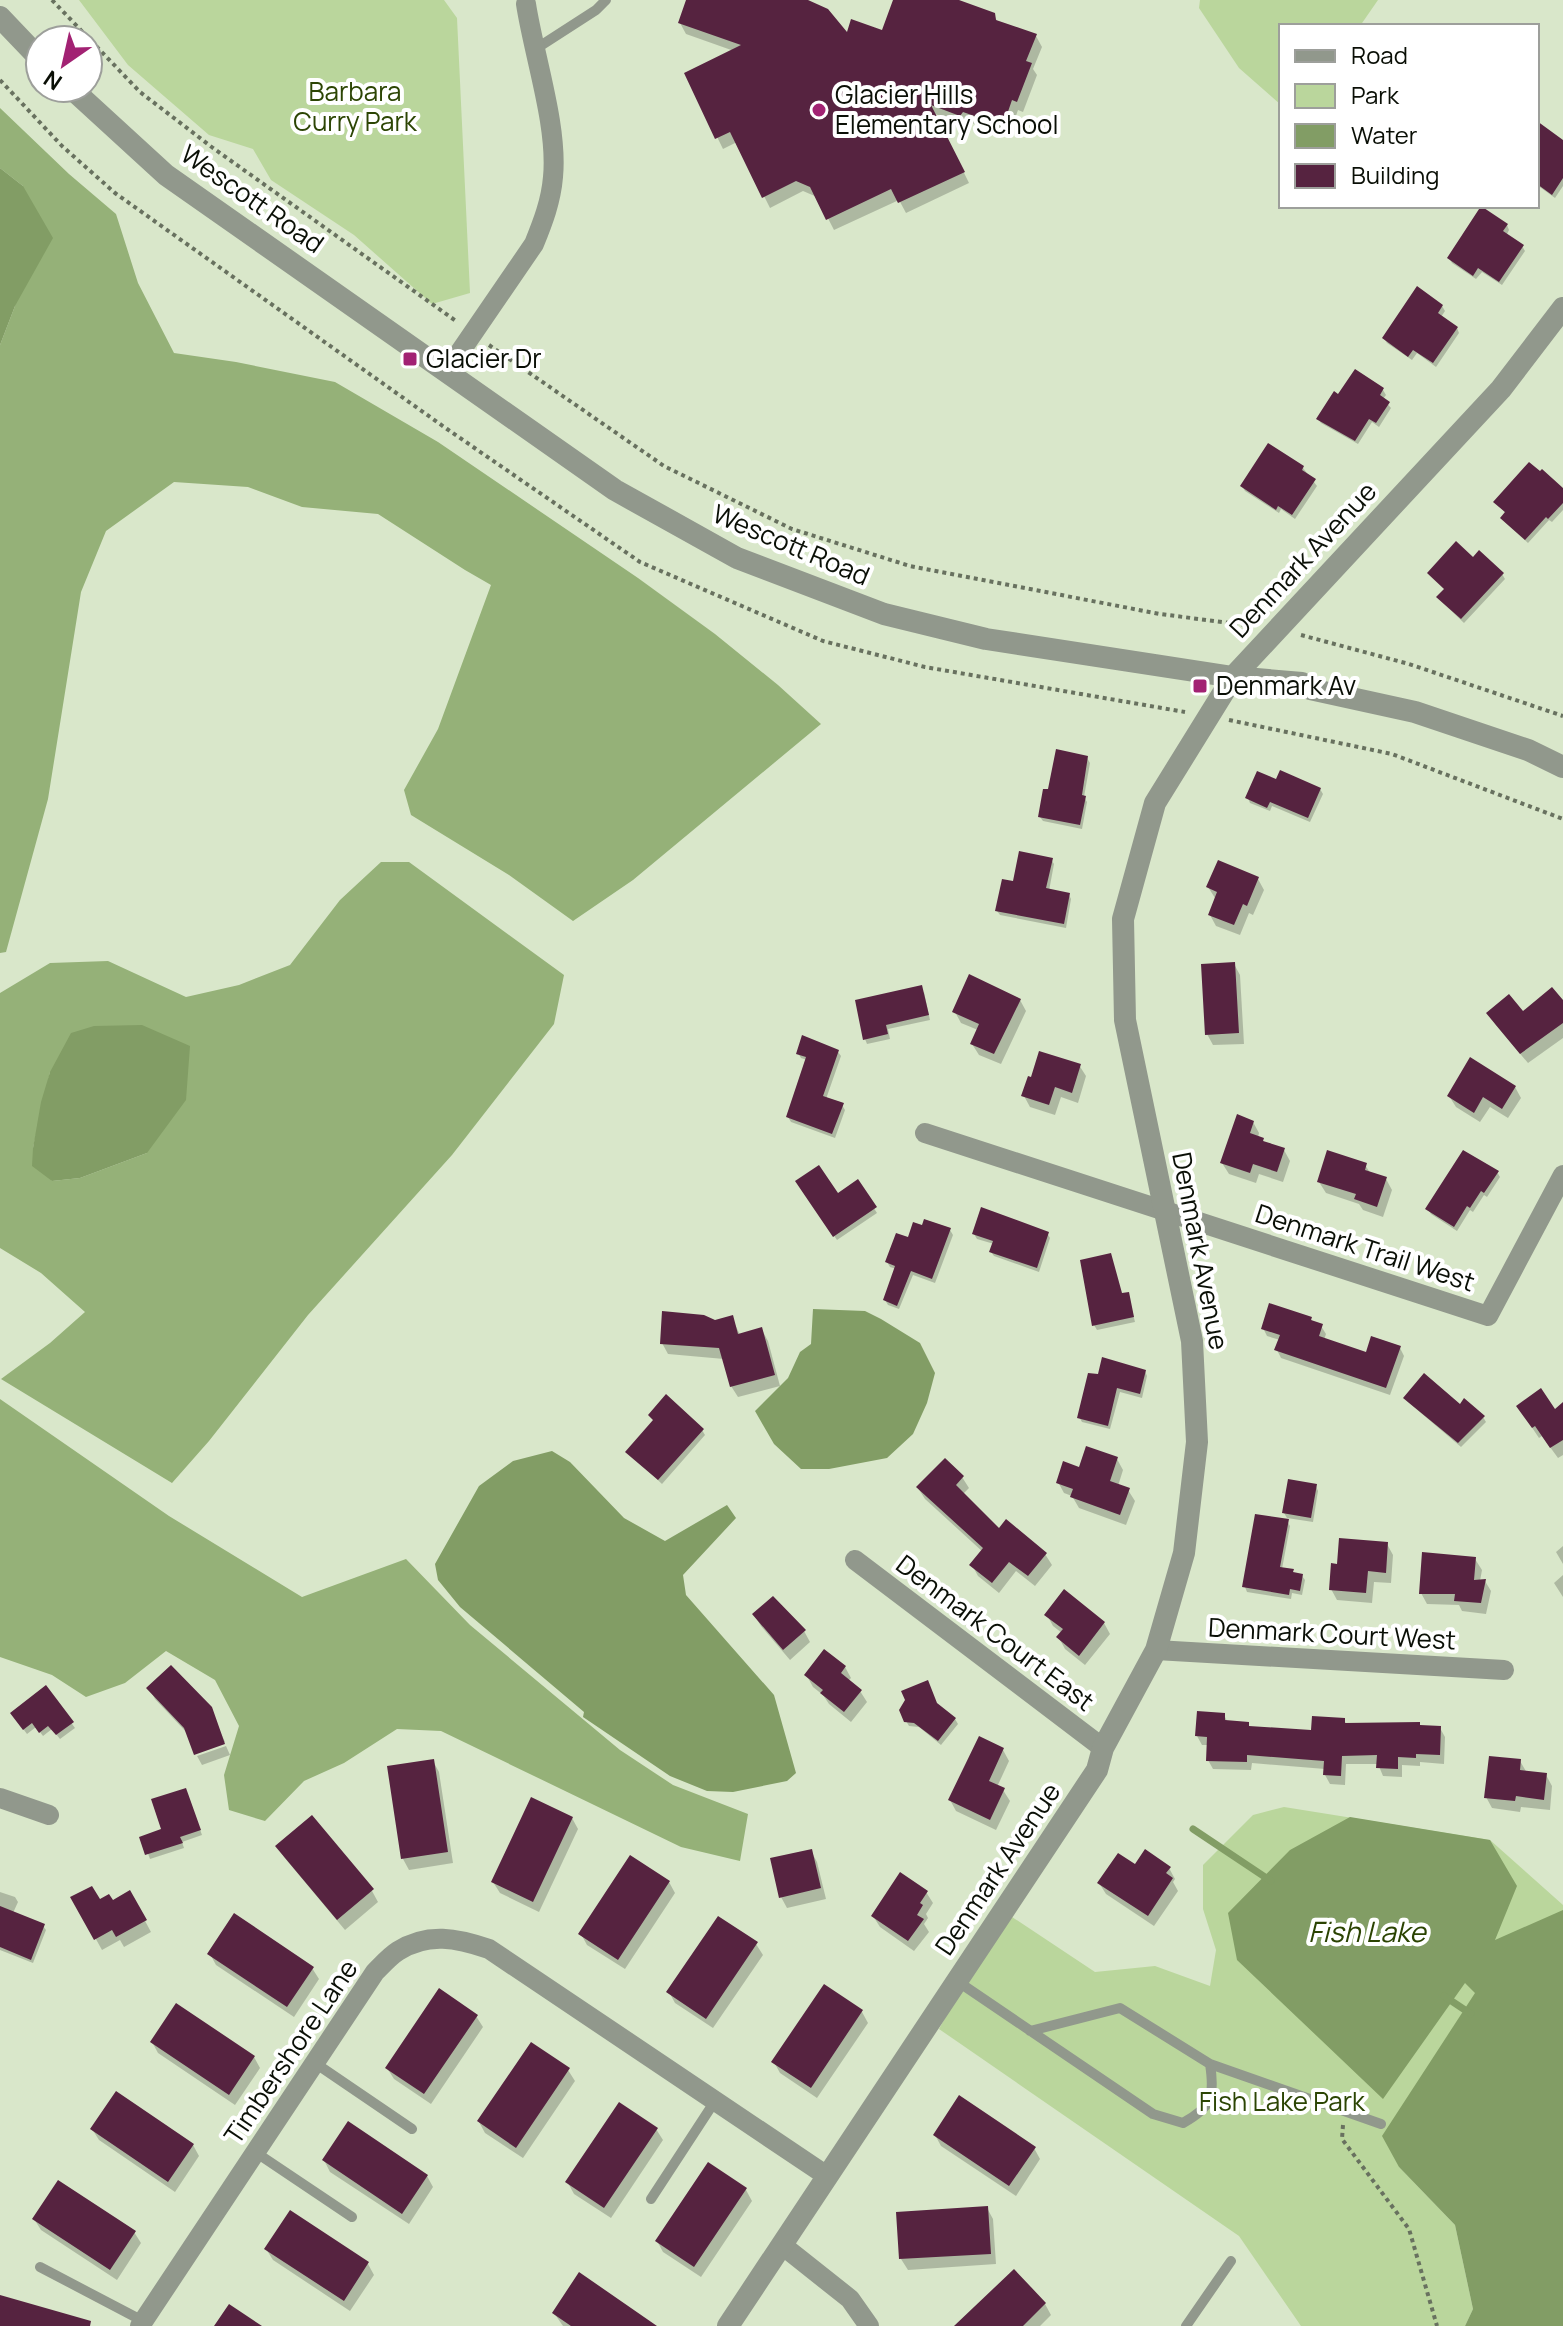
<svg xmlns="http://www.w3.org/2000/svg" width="1563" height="2326" font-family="Manrope,sans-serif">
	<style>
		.green { fill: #bad69c }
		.forest { fill: #95b178; fill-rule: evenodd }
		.water { fill: #829d65 }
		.shadow { fill: #0003 }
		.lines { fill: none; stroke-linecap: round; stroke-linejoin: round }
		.stream { stroke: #829d65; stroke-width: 7 }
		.building { fill: #562340 }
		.path { stroke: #68715f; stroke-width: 4; stroke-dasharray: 4 4; stroke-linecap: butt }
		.service { stroke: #91988c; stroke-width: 10 }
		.minor { stroke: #91988c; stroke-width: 20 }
		.tertiary { stroke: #91988c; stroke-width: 22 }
		.poi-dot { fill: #a22273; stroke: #fff; stroke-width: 3 }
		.labels { text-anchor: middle; stroke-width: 8; stroke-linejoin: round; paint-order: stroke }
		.park-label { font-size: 26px; fill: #2c4504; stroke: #fff }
		.poi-label { font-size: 26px; fill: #0a0f06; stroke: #fff; text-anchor: start }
		.street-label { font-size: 26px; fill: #0a0f06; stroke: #fff }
		.water-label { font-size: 28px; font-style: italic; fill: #2b4302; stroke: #fff }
	</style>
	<rect width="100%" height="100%" fill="#d9e7ca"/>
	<path class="green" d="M79,0H444L457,18L470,293L432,304L354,235L271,180L253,149L209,135L128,65Z
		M1200,0H1378L1360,26H1281V105L1239,68L1199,8Z
		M1284,1807L1490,1840L1563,1905V1912L1399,2167L1455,2225L1473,2309L1465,2326H1301L1239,2236L939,2029L1003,1911L1095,1972L1155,1966L1210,1986L1216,1950L1203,1909V1865L1253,1815Z"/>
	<path class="forest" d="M0,108L69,174L116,214L138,283L174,353L236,362L335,382L438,442L638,578L715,634L778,685L821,724L633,880L573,921L509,875L411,815L404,790L438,729L491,585L465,570L378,514L302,507L248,487L174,482L106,531L81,592L48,799L6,952L0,953V345L15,306L23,186L0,168Z
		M381,862H409L564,975L554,1024L452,1155L308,1315L209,1441L172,1483L1,1379L50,1343L85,1312L41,1273L0,1248V993L50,963L108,961L186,997L239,985L290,965L340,900ZM50,1072L147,1153L80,1178L52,1181L33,1148Z
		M0,1399L169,1516L302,1597L406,1559L470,1625L620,1750L673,1785L748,1814L740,1861L681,1847L441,1731L397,1729L344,1763L304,1781L265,1821L229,1810L224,1775L239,1726L215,1680L166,1651L125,1683L86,1697L52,1675L0,1657Z"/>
	<path class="water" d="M0,168L23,186L53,238L15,306L0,345Z
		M142,1025L190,1046L186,1100L147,1153L80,1178L52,1181L32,1166L33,1148L41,1102L50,1072L71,1033L94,1026Z
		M813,1309L865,1311L881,1319L920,1343L935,1373L927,1403L913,1434L887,1458L829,1469H801L774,1444L755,1411L788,1378L800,1352L811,1344Z
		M552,1451L570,1462L624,1518L665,1541L727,1505L736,1518L683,1575L686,1595L774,1695L796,1773L787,1781L733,1792L707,1791L670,1776L583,1717L584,1712L460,1607L438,1580L435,1564L479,1486L513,1461Z
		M1350,1817L1490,1840L1517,1886L1495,1940L1563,1910V2326H1465L1473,2309L1455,2225L1399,2167L1382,2136L1475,1993L1465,1983L1383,2099L1237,1960L1228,1913L1290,1850Z"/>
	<path class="shadow" d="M688,0H784L848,36L883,33L895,0H953L994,15L998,23L1036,36L1042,47L1033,69L1037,75L1023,112L1018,110L1009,136L969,122L967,126L935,114L969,183L906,213L899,200L834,230L817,197L803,191L770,208L737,142L723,149L686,74L734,51L686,34L680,23Z
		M1537,124L1563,144V186L1555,198L1537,185Z
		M1507,225L1509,230L1506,236L1522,246L1525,251L1502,285L1482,272L1476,279L1452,263L1449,258Z
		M1442,306L1445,311L1441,317L1457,328L1459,333L1436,367L1417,353L1412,360L1387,343L1384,338Z
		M1355,372L1383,390L1386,395L1383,399L1391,408L1379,427L1372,422L1358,444L1321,423L1318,419L1339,397Z
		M1303,468L1317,486L1295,519L1281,509L1279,513L1245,491L1242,486Z
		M1563,490V510L1552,522L1549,520L1528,543L1506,523L1503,518L1506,514L1496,502Z
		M1473,560L1502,574L1505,579L1464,623L1442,602L1439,597L1446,590L1429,573Z
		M1087,758L1090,763L1084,797L1087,802L1082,829L1043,821L1040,817L1049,792Z
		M1277,782L1320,789L1323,794L1310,822L1272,806L1270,811L1250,803L1248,798Z
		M1051,859L1054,864L1049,891L1069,895L1071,899L1066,928L1000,915L997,911L1015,883Z
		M1258,879L1264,890L1253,915L1249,913L1240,935L1216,926L1210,915L1215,898L1208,887Z
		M1234,964L1240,975L1244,1044L1213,1045L1207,1034Z
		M924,992L930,1020L888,1029L890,1039L867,1044L865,1039Z
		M1020,1000L1026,1011L1001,1064L979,1055L972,1044L978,1030L961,1023L955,1012Z
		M1563,1003V1038L1528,1063L1495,1024L1489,1013L1522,1014Z
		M838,1052L841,1056L826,1099L842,1105L845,1110L835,1138L791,1122L788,1117L807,1060L801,1058L798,1053Z
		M1079,1065L1086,1076L1078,1103L1061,1097L1055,1115L1030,1107L1024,1096L1032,1079Z
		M1515,1087L1521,1098L1508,1118L1490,1107L1480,1122L1456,1107L1449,1096Z
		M1253,1122L1259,1133L1258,1138L1262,1139L1265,1143L1284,1150L1290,1161L1283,1182L1259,1174L1256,1183L1229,1174L1222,1163Z
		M1365,1165L1371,1174L1386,1179L1392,1190L1383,1217L1363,1210L1359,1204L1326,1193L1319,1182Z
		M1497,1172L1500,1177L1487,1197L1484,1195L1473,1212L1470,1210L1457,1231L1431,1214L1428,1209Z
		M798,1182L837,1196L857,1182L877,1213L837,1240Z
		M950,1230L953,1235L935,1283L913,1275L899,1309L888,1305L885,1300L896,1269L890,1267L887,1262L909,1240Z
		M1047,1233L1050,1238L1039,1272L994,1256L991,1252L994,1244L977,1239L974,1234Z
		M1128,1294L1135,1322L1097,1330L1094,1325L1122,1295Z
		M732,1318L740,1335L762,1330L768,1341L780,1386L738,1397L731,1386L724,1359L668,1354L662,1343L715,1322Z
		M1311,1319L1313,1323L1321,1326L1326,1334L1324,1340L1367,1355L1400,1348L1404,1356L1390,1395L1281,1358L1277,1350L1280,1340L1267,1336L1263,1328Z
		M1145,1371L1147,1376L1142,1398L1120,1392L1110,1429L1082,1422L1079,1417L1099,1377Z
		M1405,1398L1461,1408L1483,1417L1486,1422L1461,1447L1408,1402Z
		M1563,1404V1455L1558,1458L1542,1436L1539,1438L1525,1417L1557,1416Z
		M654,1422L702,1430L705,1435L662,1484L628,1452Z
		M1117,1459L1123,1470L1118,1486L1128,1490L1135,1501L1126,1525L1079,1508L1072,1496L1064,1493L1058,1482L1080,1469Z
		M962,1477L969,1488L962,1495L999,1531L1045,1554L1052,1565L1035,1586L1016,1571L999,1593L978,1576L972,1565L983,1552L925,1499L918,1488Z
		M1316,1486L1318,1491L1313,1522L1287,1518L1284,1513Z
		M1287,1521L1290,1526L1282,1569L1302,1576L1305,1580L1302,1595L1292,1593L1291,1599L1247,1592L1245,1587Z
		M1387,1544L1393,1555L1391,1583L1374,1582L1372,1603L1337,1600L1331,1589L1339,1566Z
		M1563,1546V1564L1556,1552Z
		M1475,1559L1482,1570L1480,1581H1485L1491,1591L1486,1614L1462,1611L1459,1605L1427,1604L1421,1593Z
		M1563,1575V1597L1554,1583Z
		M754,1615L804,1631L810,1642L790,1660L761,1626Z
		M1047,1615L1104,1623L1110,1634L1085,1665L1065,1649L1059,1638L1062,1633L1053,1626Z
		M845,1667L851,1678L848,1681L860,1691L867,1702L851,1722L829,1704L823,1695L813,1687L807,1676Z
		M46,1688L75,1728L60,1739L52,1729L43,1736L36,1727L27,1734L15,1718Z
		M149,1688L210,1709L225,1742L195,1752L189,1735L155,1699Z
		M937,1706L955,1719L958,1724L941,1745L919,1727L909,1726L906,1721Z
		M1224,1715L1228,1723L1248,1724L1250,1728L1313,1732L1344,1720L1347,1725L1440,1728L1445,1737L1444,1764L1420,1762V1766L1402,1765V1777L1383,1776L1378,1764H1346L1345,1785L1330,1784L1325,1775V1769L1252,1763L1251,1770L1213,1769L1208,1760L1209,1745H1202L1197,1736Z
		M226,1746L230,1755L202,1765L197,1756Z
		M1003,1750L1009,1761L997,1787L1003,1790L1010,1801L996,1830L956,1811L950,1800Z
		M433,1761L439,1772L453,1863L409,1870L403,1859L389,1767Z
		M1520,1761L1527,1773L1546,1775L1552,1786L1550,1810L1521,1807L1520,1812L1492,1808L1486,1797Z
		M188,1795L202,1835L182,1842L184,1848L150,1859L142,1838L164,1831Z
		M312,1818L372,1891L378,1902L345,1930L284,1857L278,1846Z
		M572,1818L578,1829L539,1912L500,1893L493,1882Z
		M811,1851L817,1862L826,1899L787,1908L781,1897Z
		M1169,1868L1175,1879L1173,1882L1178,1891L1154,1926L1106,1894L1099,1883Z
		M669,1882L675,1893L625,1969L587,1945L581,1934Z
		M0,1892L15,1897L18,1902L13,1913L43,1926L46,1930L33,1963L0,1950Z
		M926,1892L933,1903L926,1914L928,1918L924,1924L929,1932L914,1951L880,1927L873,1916Z
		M130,1893L151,1932L124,1947L120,1940L102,1950L73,1898L112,1903Z
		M756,1944L763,1955L713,2028L675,2003L669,1992Z
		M210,1954L312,1968L319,1979L294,2017L216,1965Z
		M825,1986L862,2012L868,2023L817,2098L780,2073L774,2062Z
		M476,2016L483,2027L431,2104L394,2079L387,2068Z
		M152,2042L254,2057L260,2068L235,2105L158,2053Z
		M568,2070L575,2081L523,2158L485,2133L479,2122Z
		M92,2129L193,2145L199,2156L175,2192L99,2140Z
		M656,2129L663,2140L611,2218L574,2194L568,2183Z
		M935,2135L1034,2148L1040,2159L1016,2196L941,2146Z
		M324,2160L427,2176L433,2187L409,2224L330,2172Z
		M709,2165L746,2190L752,2201L701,2277L663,2252L657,2241Z
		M987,2208L993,2219L996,2264L908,2270L901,2259L898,2213Z
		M34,2219L134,2232L141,2243L117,2280L41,2230Z
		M266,2249L368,2264L374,2275L350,2311L273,2260Z
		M1014,2272L1045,2304L1051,2315L1040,2326H957Z
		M554,2313L654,2326H563Z"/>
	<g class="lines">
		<path class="stream" d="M1193,1829L1271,1881
			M1444,1996L1471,2014"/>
	</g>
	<path class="building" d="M686,0H808L828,9L847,32L851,19L882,30L893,0H959L995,13L996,20L1037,34L1026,61L1032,63L1017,102L1012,100L1003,126L963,112L960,116L931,105L965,172L898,203L891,189L826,220L810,187L796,181L762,198L730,132L715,139L684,73L741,45L678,23Z
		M1537,121L1563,140V178L1552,195L1537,184Z
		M1481,206L1508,224L1503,231L1524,245L1499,282L1478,268L1473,276L1447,258Z
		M1417,286L1443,305L1438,313L1458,327L1433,363L1413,350L1408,357L1382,338Z
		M1355,369L1384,388L1380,395L1390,402L1376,423L1369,419L1355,441L1316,419L1334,391L1338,394Z
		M1268,443L1304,466L1302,470L1316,479L1292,515L1278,506L1276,510L1240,486Z
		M1529,462L1540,471L1542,469L1563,488V503L1548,519L1546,517L1525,540L1500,518L1505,512L1493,502Z
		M1456,541L1473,557L1479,550L1504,573L1461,619L1436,597L1444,589L1427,573Z
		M1056,749L1088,756L1082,795L1086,796L1080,825L1038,817L1043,789H1048Z
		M1280,770L1321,788L1308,818L1270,802L1267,808L1245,798L1257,771L1276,779Z
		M1019,851L1053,858L1046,888L1070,893L1064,924L995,911L1002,879L1013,881Z
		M1218,860L1259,877L1247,906L1243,904L1234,925L1208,915L1217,892L1206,887Z
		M1235,962L1239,1033L1205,1035L1201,964Z
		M969,974L1021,999L994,1054L970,1044L979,1024L952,1012Z
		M922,985L929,1015L886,1025L888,1034L863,1040L855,1000Z
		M1552,987L1563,1000V1023L1520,1054L1486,1013L1509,994L1523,1011Z
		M802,1035L839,1050L823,1096L844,1103L832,1134L786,1117L806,1057L796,1054Z
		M1039,1051L1081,1064L1072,1093L1055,1087L1049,1105L1021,1096L1028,1076L1031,1077Z
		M1470,1057L1516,1086L1502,1109L1483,1097L1474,1113L1447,1096Z
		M1237,1114L1254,1121L1250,1133L1264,1138L1263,1141L1285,1148L1277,1172L1253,1164L1250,1173L1220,1163Z
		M1327,1150L1367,1163L1365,1170L1387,1177L1377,1207L1354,1199L1356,1194L1317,1182Z
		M1463,1150L1499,1171L1484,1193L1481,1191L1470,1208L1467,1206L1454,1227L1425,1209Z
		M819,1165L838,1193L858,1179L877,1207L833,1237L795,1181Z
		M981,1207L1049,1232L1037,1268L989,1252L993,1241L972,1234Z
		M924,1219L951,1228L932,1279L911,1271L897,1306L883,1300L895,1266L885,1262L896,1233L908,1237L913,1222L922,1225Z
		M1111,1253L1122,1293L1129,1292L1134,1317L1092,1326L1080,1260Z
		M1269,1303L1312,1317L1311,1320L1323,1324L1319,1336L1366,1352L1371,1336L1401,1346L1386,1388L1274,1350L1280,1335L1261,1329Z
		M662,1311L704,1315L715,1320L733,1315L738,1334L762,1327L775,1375L730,1387L719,1348L660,1344Z
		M1102,1357L1146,1370L1140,1394L1117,1388L1108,1426L1077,1418L1088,1373L1098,1374Z
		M1424,1373L1460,1404L1464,1398L1485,1416L1458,1443L1403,1398Z
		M1541,1388L1555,1409L1563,1402V1440L1550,1448L1535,1426L1532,1428L1516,1406Z
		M666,1394L704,1429L658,1480L625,1452L653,1420L648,1415Z
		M1086,1446L1118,1457L1110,1481L1130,1488L1120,1515L1070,1497L1073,1489L1056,1483L1063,1461L1079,1467Z
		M945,1458L964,1476L956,1485L999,1528L1006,1519L1047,1553L1028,1576L1009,1562L992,1583L969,1565L983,1548L916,1487Z
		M1288,1479L1317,1484L1311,1518L1282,1513Z
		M1255,1514L1289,1519L1280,1567L1294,1569L1293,1572L1303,1574L1300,1591L1290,1589L1289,1595L1242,1587Z
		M1339,1538L1388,1542L1386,1573L1368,1571L1366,1593L1329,1590L1331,1563L1337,1564Z
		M1422,1552L1476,1557L1474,1580L1486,1579L1481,1603L1454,1601L1455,1594H1419Z
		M1064,1589L1105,1622L1079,1656L1056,1637L1063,1629L1044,1615Z
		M773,1596L806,1630L783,1650L752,1614Z
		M824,1649L846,1666L841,1673L862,1690L844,1712L820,1693L823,1690L804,1675Z
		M171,1665L212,1707L225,1744L194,1755L184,1728L146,1688Z
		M928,1680L937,1703L956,1718L938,1741L914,1723L904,1722L899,1710L905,1700L901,1691Z
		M46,1685L74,1722L56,1735L48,1726L39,1733L32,1723L23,1730L10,1713Z
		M1197,1711L1225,1713V1720L1249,1722V1726L1311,1730L1312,1716L1345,1718V1723L1420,1722V1725L1441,1726L1440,1755L1416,1754V1758L1398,1757V1769L1376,1768L1377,1755L1342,1756L1341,1776L1323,1775L1324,1761L1247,1755V1762L1206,1761L1207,1737L1195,1736Z
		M979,1736L1004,1748L989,1781L1005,1788L990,1820L948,1800Z
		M1489,1756L1521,1759L1520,1770L1547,1773L1544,1800L1516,1796L1515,1801L1484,1798Z
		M434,1759L448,1852L401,1859L387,1766Z
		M186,1788L201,1830L180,1837L183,1843L145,1855L139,1837L161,1829L151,1799Z
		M531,1797L573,1817L533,1902L491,1882Z
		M312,1815L374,1889L337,1920L275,1846Z
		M812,1849L821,1888L779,1898L770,1858Z
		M1145,1849L1171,1867L1166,1873L1173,1878L1148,1916L1097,1883L1118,1853L1135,1864Z
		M630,1855L670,1881L618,1960L578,1934Z
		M900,1872L928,1891L920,1903L923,1905L917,1915L924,1919L908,1941L871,1916Z
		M92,1886L100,1899L109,1894L113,1900L130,1890L147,1920L116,1937L112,1930L94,1940L70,1897Z
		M0,1906L45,1924L31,1960L0,1947Z
		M234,1913L314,1967L287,2007L207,1954Z
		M718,1916L758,1942L706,2019L666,1992Z
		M824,1984L863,2010L811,2088L771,2062Z
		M439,1988L478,2015L424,2094L385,2068Z
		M176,2003L255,2056L229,2095L150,2042Z
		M531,2042L570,2068L516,2148L477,2121Z
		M116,2091L194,2144L168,2182L90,2129Z
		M959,2095L1036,2147L1009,2186L933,2135Z
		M619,2102L658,2128L604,2208L565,2182Z
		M348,2121L428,2175L402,2214L322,2160Z
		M708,2162L747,2188L694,2267L655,2241Z
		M58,2180L136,2231L110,2270L32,2219Z
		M988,2206L991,2254L899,2259L896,2212Z
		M290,2210L369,2262L344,2301L264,2249Z
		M1014,2269L1046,2303L1023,2326H954Z
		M579,2272L657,2326H571L552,2313Z
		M0,2295L91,2321L90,2326H0Z
		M229,2304L262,2326H214Z"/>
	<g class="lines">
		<path class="path" d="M52,0L140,92L213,148L456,321
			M0,80L62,146L115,193L447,429L640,562L823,641L925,667L1185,712
			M489,345L664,466L792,529L910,566L1160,614L1253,626
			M1301,635L1409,664L1563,716
			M1229,720L1392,754L1563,819
			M1343,2125L1342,2139L1409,2229L1437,2326"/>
		<path class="service" d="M534,50L596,10L606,0
			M957,1981L1153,2114L1183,2123C1212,2107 1215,2096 1210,2064L1120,2008L1030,2031
			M315,2063L412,2129
			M1210,2064L1381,2124
			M255,2152L352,2217
			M651,2199L715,2101
			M40,2267L143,2321
			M1186,2326L1231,2261"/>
		<path class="minor" d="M447,371L534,244C543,222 551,201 553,177C558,126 534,56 526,4
			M925,1133L1488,1316L1563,1175
			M855,1560L1103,1748
			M1156,1650L1504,1670
			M0,1798L49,1815
			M782,2245L850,2299L869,2326
			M140,2326L375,1972C382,1965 390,1956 398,1951C428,1932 457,1938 489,1949L827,2176"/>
		<path class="tertiary" d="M0,17L40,59
			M71,88L166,175L615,490L737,558L884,614L986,639L1233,677L1302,683L1310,689L1415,712L1528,750L1563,767
			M728,2326L1097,1770L1103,1748L1156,1650L1184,1553L1197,1442L1192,1341L1125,1020L1123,919L1155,803L1233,677L1501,389L1563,308"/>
	</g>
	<g class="poi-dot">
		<circle cx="819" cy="110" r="8"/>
		<rect x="402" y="351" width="16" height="16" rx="4"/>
		<rect x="1192" y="678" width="16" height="16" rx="4"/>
	</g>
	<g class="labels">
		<g class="park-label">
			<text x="355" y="101">Barbara<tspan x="355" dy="30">Curry Park</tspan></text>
			<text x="1282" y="2111">Fish Lake Park</text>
		</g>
		<g class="poi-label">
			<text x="835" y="104">Glacier Hills<tspan x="835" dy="30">Elementary School</tspan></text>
			<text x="426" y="368">Glacier Dr</text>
			<text x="1216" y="695">Denmark Av</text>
		</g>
		<g class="street-label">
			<text transform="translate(252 199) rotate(35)" y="9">Wescott Road</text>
			<text transform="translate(791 545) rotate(23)" y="9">Wescott Road</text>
			<text transform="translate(1303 560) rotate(-47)" y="9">Denmark Avenue</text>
			<text transform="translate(1365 1248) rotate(18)" y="9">Denmark Trail West</text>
			<text transform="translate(1200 1251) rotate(79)" y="9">Denmark Avenue</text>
			<text transform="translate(995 1633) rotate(37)" y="9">Denmark Court East</text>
			<text transform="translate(1332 1634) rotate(3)" y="9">Denmark Court West</text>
			<text transform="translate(998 1869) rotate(-56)" y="9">Denmark Avenue</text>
			<text transform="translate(291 2052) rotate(-56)" y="9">Timbershore Lane</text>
		</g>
		<g class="water-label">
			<text x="1367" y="1942">Fish Lake</text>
		</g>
	</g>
	<rect x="1279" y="24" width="260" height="184" fill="#ffffff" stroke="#9d9f9b" stroke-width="2"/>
	<rect x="1295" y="50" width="40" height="12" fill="#91988c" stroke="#9d9f9b" stroke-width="2"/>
	<text x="1351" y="64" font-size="24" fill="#0a0f06">Road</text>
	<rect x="1295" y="84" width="40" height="24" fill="#bad69c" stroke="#9d9f9b" stroke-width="2"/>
	<text x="1351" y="104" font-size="24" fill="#0a0f06">Park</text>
	<rect x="1295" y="124" width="40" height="24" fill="#829d65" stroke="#9d9f9b" stroke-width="2"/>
	<text x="1351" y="144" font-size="24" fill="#0a0f06">Water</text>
	<rect x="1295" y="164" width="40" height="24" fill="#562340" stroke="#9d9f9b" stroke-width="2"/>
	<text x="1351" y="184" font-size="24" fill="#0a0f06">Building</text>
	<g transform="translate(64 64) rotate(214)"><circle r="38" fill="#ffffff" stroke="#9d9f9b" stroke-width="2"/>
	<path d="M0-6L14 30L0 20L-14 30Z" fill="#a22273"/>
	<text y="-12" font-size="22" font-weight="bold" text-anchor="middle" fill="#0a0f06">N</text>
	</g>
</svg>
